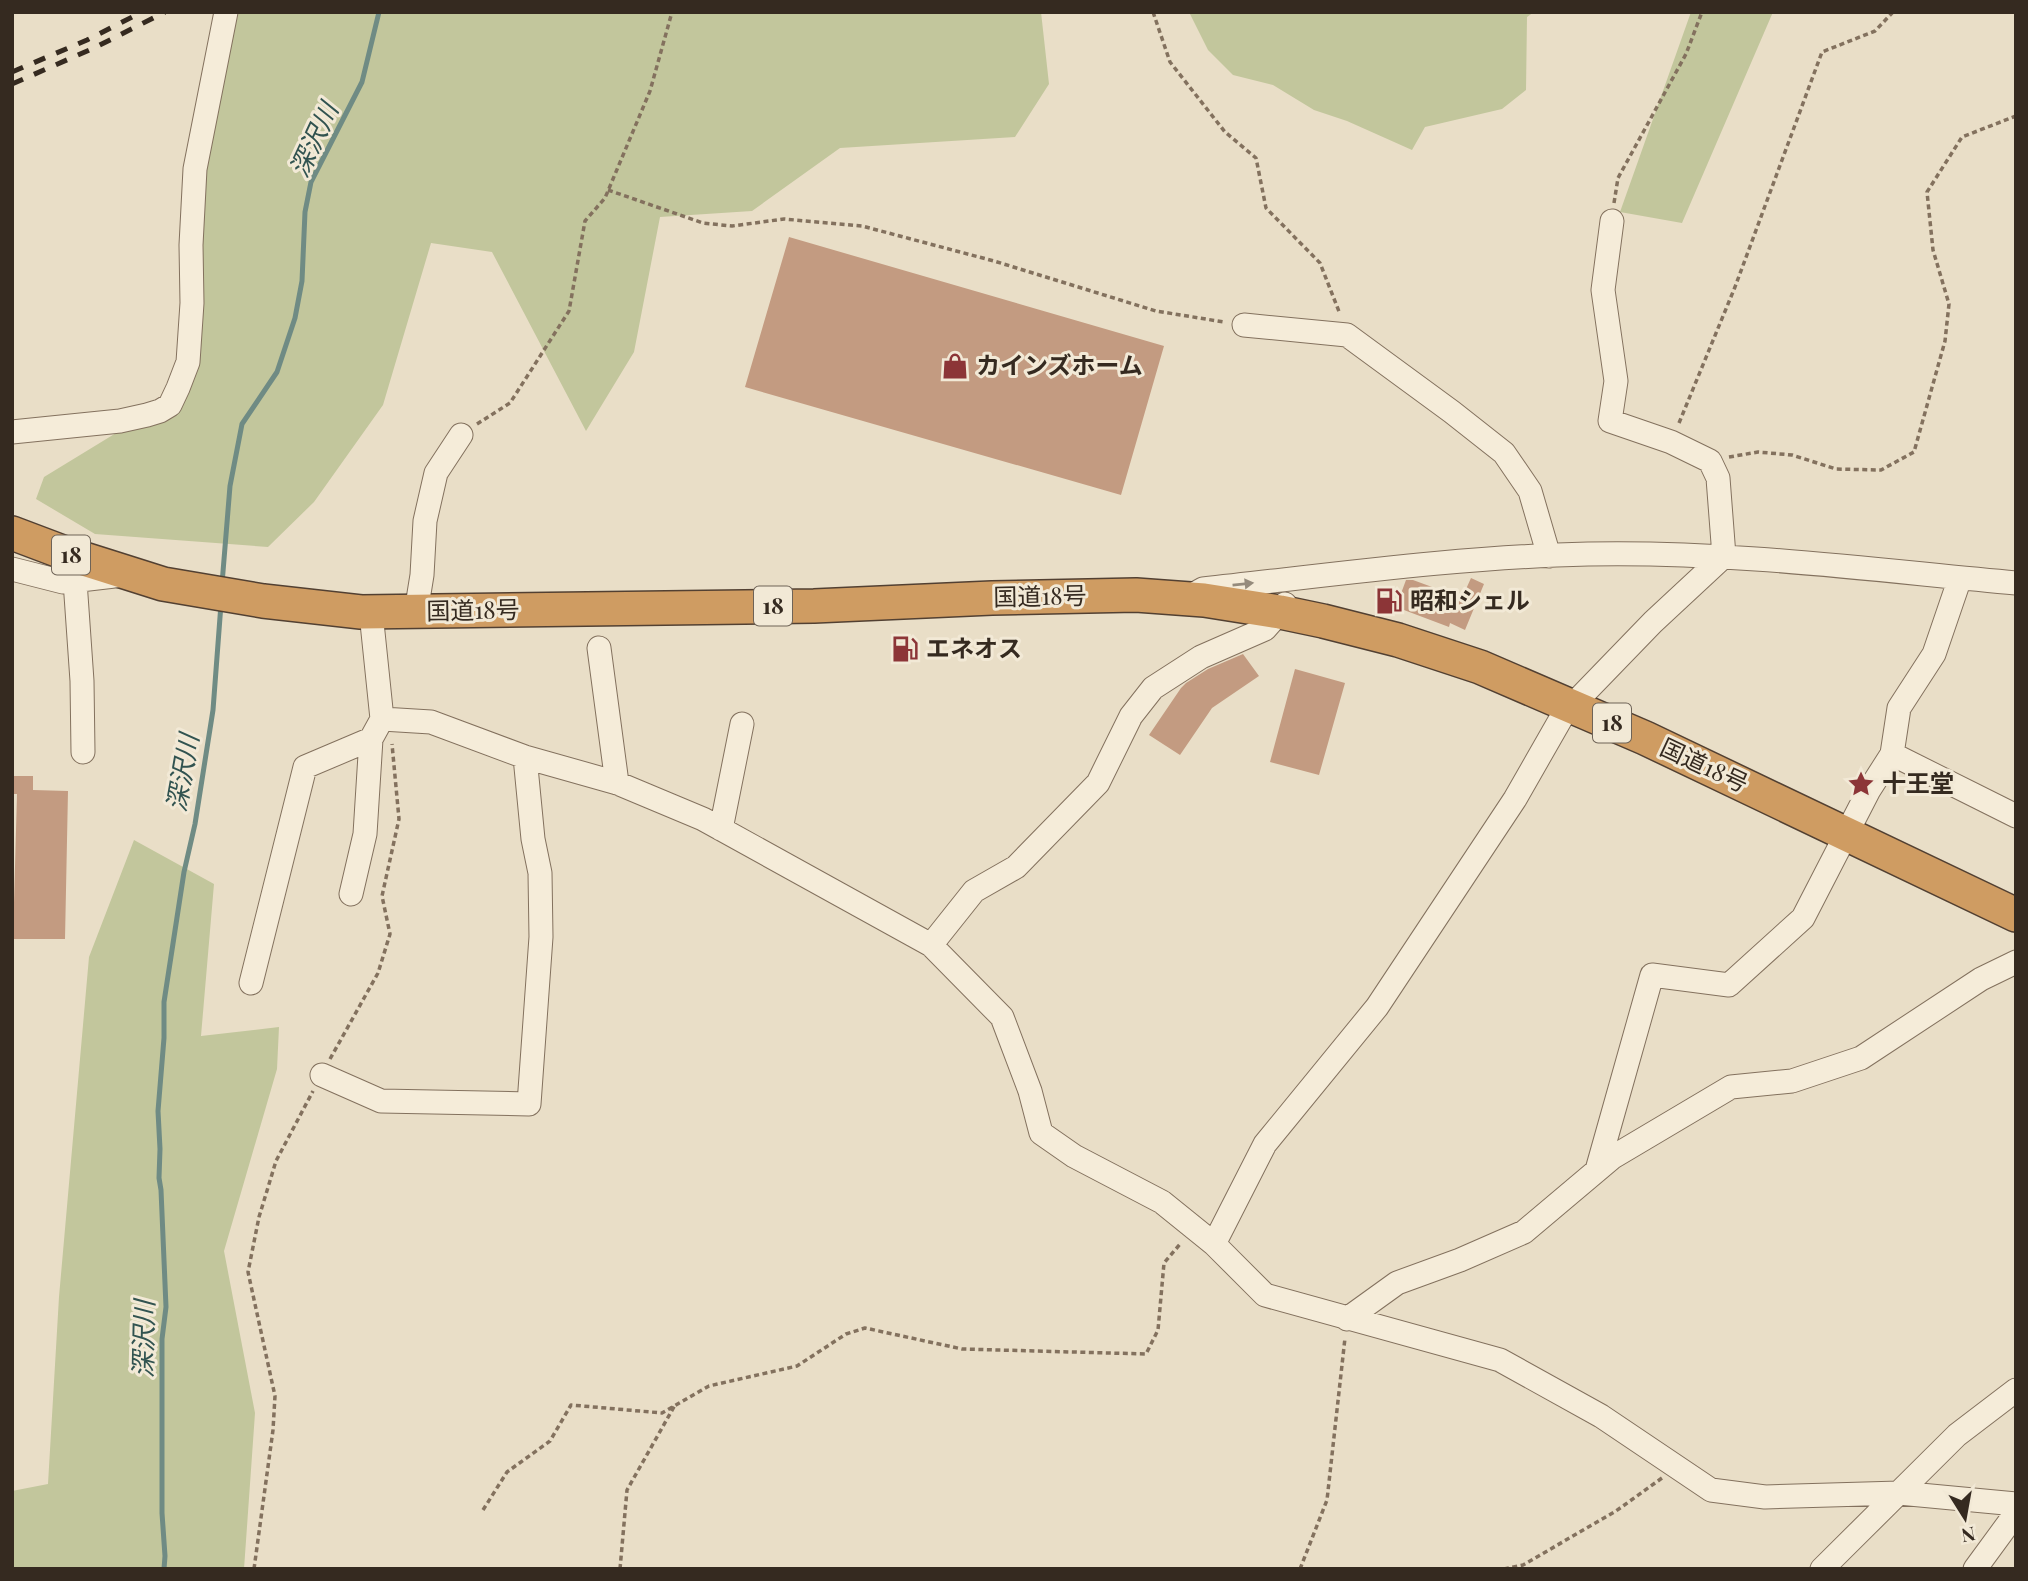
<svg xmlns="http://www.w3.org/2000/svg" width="2028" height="1581" font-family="'Playfair Display','Noto Sans JP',serif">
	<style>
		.green { fill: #c2c69c }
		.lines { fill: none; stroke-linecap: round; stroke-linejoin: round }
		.stream { stroke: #6f8b84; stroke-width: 5 }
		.building { fill: #c39b81 }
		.minor-casing { stroke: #83715e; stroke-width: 25 }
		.highway-casing { stroke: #524032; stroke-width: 36 }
		.path { stroke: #83715e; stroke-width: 3.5; stroke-dasharray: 5 3.5; stroke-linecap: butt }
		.minor { stroke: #f5ecd9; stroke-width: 23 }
		.highway { stroke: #cf9c62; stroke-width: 33 }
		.rail { stroke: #352a20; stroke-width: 5; stroke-dasharray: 12 12; stroke-linecap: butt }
		.oneway { fill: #958b7c }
		.labels { text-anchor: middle; stroke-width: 6; stroke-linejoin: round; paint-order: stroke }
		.shield { fill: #f2e9d6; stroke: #6e6357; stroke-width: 2 }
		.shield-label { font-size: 23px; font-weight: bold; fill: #352a20 }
		.poi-label { font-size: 24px; font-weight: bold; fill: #352a20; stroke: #f2e9d6; text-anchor: start }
		.street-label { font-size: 24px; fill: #352a20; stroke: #f2e9d6 }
		.water-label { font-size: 26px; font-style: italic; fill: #315350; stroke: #f2e9d6 }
	</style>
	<rect width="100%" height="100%" fill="#e9dec7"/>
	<path class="green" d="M239,12H1041L1049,84L1015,137L840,148L752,211L660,217L634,352L586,431L492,252L431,243L383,405L314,502L268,547L95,534L36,499L44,477L121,430L164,420L201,244L205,171L233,33Z
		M1189,12H1534L1527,17L1526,90L1502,109L1425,127L1412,150L1347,121L1314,110L1273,85L1233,75L1208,50Z
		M1691,12H1773L1682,223L1620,212Z
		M134,840L214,884L201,1036L279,1027L277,1069L224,1251L255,1413L244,1569H12V1491L48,1484L59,1297L89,957Z"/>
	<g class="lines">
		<path class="stream" d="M222,584L230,486L242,424L277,372L295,318L302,281L305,212L311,182L362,82L379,12
			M164,1569L165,1556L162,1513V1339L166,1307L161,1190L159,1178L160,1149L158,1111L164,1038V1002L184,872L195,824L213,710L221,604"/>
	</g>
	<path class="building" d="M789,237L1164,346L1121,495L745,387Z
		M1471,578L1484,584L1465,630L1450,623L1449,627L1396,607L1406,580H1413L1462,598Z
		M1243,654L1259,676L1212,708L1180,755L1149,735L1181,688L1186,683L1208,669Z
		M1295,669L1345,683L1319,775L1270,762Z
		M12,776H33V790L68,791L65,939H13L17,794H12Z"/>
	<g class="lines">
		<g class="minor-casing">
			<path id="minor" d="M1612,221L1603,290L1616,381L1610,421L1671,442L1710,461L1718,478L1724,556
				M1244,325L1347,335L1452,412L1504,453L1530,491L1549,556
				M12,432L120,421L147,415L160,411L170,405L178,388L188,362L192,303L191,245L195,169L226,12
				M12,569L63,582L123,575
				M75,581L82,681L83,752
				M1194,594L1203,589C1331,575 1459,557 1588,554C1731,551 1873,570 2016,583
				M416,612L422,575L425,521L436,473L461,435
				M599,648L617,783
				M382,719L431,722L525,757L617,783L703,819L931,945L1002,1017L1030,1091L1041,1133L1074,1156L1162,1202L1214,1244L1265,1295L1500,1360L1601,1416L1711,1490L1765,1497L1899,1493L2016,1504
				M1892,754L2016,816
				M721,829L742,724
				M351,894L365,834L371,739L382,719L371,613
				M931,945L974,891L1016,867L1098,783L1131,716L1153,688L1201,657L1265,629L1280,612L1285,604
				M251,983L305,767L371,739
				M322,1075L381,1101L529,1104L541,937L540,873L533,839L525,757
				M1597,1170L1652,975L1729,985L1803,918L1869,790L1892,754L1899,708L1934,654L1960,578
				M1214,1244L1265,1144L1377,1007L1515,799L1563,715L1653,622L1724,556
				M1347,1319L1397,1283L1460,1260L1524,1232L1613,1157L1731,1087L1792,1081L1861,1058L1981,979L2016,962
				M1822,1569L1957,1435L2016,1390
				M1975,1569L2016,1513"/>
		</g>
		<g class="highway-casing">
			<path id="highway" d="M12,533L65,553L163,584L263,601L361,612L814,606L992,598L1136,595L1204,600L1280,612L1323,621L1398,640L1480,667L1645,738L2016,915"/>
		</g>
		<path class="path" d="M1153,12L1170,62L1225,132L1256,158L1266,208L1320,263L1340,314
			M608,190L703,223L732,226L784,219L862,226L994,261L1156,311L1224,322
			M1614,203L1618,178L1686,54L1702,12
			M1679,423L1735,287L1822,52L1875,31L1893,12
			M477,424L510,403L569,311L585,221L605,198L650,91L672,12
			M1729,457L1758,452L1792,455L1836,469L1881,470L1914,452L1945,341L1949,304L1933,250L1927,192L1962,137L2016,116
			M330,1059L378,973L390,934L382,896L399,819L392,744
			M483,1510L507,1472L550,1441L571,1405L662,1413L709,1386L797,1366L846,1334L865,1328L962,1349L1146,1354L1158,1330L1164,1263L1181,1243
			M254,1569L273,1430L275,1396L248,1272L259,1217L276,1161L313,1091
			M620,1569L627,1490L675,1405
			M1300,1569L1327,1500L1345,1338
			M1504,1569L1523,1565L1616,1511L1662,1478"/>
		<use href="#minor" class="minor"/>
		<use href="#highway" class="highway"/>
		<path class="rail" d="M12,72L87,40L142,12
			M12,84L94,48L165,12"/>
	</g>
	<defs><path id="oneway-solid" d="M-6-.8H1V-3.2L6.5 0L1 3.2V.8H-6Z" transform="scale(1.75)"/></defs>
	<use class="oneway" href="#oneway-solid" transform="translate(1243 584) rotate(-6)"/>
	<defs>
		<g id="shop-bare" transform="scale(2.1)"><path d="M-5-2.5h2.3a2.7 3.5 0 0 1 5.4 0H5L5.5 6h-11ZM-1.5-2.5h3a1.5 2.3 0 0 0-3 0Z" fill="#8c3537" stroke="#f2e9d6" stroke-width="2.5" paint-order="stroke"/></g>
		<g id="fuel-bare" transform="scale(2.1)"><path d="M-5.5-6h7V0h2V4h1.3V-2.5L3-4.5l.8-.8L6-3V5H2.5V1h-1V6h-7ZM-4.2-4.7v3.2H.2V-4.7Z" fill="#8c3537" stroke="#f2e9d6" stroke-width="2.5" paint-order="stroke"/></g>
		<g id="sight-bare" transform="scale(2.1)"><path d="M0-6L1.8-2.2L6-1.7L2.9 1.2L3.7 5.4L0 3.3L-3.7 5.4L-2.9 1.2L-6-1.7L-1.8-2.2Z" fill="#8c3537" stroke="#f2e9d6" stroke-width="2.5" paint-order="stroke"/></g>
	</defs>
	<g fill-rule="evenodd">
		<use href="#shop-bare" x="955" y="366"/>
		<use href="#fuel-bare" x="1389" y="601"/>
		<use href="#fuel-bare" x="905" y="649"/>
		<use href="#sight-bare" x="1861" y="784"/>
	</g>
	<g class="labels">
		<g class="shield">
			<rect x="52" y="535.5" width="38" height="39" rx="5"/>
			<rect x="754" y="586.5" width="38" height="39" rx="5"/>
			<rect x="1593" y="703.5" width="38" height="39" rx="5"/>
		</g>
		<g class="shield-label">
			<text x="71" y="563">18</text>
			<text x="773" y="614">18</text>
			<text x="1612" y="731">18</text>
		</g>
		<g class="poi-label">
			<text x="976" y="374">カインズホーム</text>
			<text x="1410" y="609">昭和シェル</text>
			<text x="926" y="657">エネオス</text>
			<text x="1882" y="792">十王堂</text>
		</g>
		<g class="street-label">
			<text transform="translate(1040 597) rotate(-1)" y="8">国道18号</text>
			<text transform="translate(473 611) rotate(-1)" y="8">国道18号</text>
			<text transform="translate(1704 766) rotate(25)" y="8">国道18号</text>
		</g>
		<g class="water-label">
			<text transform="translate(314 140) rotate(-65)" y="9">深沢川</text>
			<text transform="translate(183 773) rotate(-80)" y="9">深沢川</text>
			<text transform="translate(144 1339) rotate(-89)" y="9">深沢川</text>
		</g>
	</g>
	<rect width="2028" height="1581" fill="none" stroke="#352a20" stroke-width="28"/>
	<g transform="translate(1965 1518) rotate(169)" stroke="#f2e9d6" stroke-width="5" paint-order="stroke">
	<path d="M0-5L12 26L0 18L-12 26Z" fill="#352a20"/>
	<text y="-10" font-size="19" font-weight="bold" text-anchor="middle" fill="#352a20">N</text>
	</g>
</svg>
